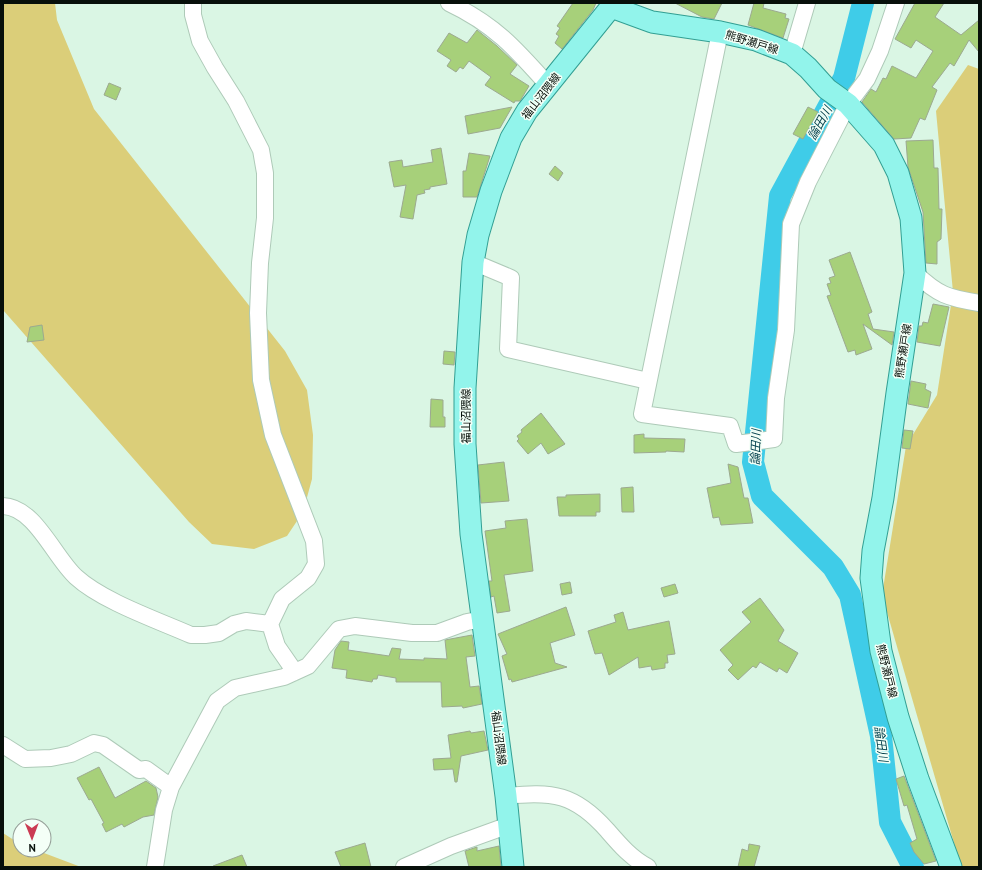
<svg xmlns="http://www.w3.org/2000/svg" width="982" height="870" font-family="'PT Sans','Noto Sans JP',sans-serif">
	<style>
		.green { fill: #dbce79 }
		.lines { fill: none; stroke-linecap: round; stroke-linejoin: round }
		.river { stroke: #3fcce8; stroke-width: 22 }
		.building { fill: #a7d07a; stroke: #9ca990 }
		.minor-casing { stroke: #aecab8; stroke-width: 18 }
		.major-casing { stroke: #329f93; stroke-width: 23 }
		.minor { stroke: #fff; stroke-width: 16 }
		.major { stroke: #92f4eb; stroke-width: 21 }
		.labels { text-anchor: middle; stroke-width: 3; stroke-linejoin: round; paint-order: stroke }
		.street-label { font-size: 11px; fill: #07100a; stroke: #f4fff7 }
		.water-label { font-size: 12px; font-style: italic; fill: #003f4b; stroke: #f4fff7 }
	</style>
	<rect width="100%" height="100%" fill="#daf6e4"/>
	<path class="green" d="M3,3H55L57,20L94,109L285,351L307,390L313,435L312,479L303,512L287,536L254,549L212,544L189,522L3,310Z
		M968,65L979,69V867H961L882,595L906,446L937,395L953,292L936,111Z
		M3,833L20,844V850H36L81,867H3Z"/>
	<g class="lines">
		<path class="river" d="M863,3L844,78L780,196L753,462L762,496L833,567L850,595L881,736L890,822L913,867"/>
	</g>
	<path class="building" d="M573,3H596L593,10L562,49L555,43L559,36L556,34L560,28L557,26Z
		M675,3H722L714,19L702,17Z
		M754,3H764L763,8L786,14L785,18L789,19L783,38L748,25Z
		M915,3H944L935,17L961,35L979,20V52L969,40L954,66L950,63L932,87L937,90L925,120L920,118L911,138L894,139L862,102L871,89L876,92L883,78L886,79L892,66L916,78L933,51L916,40L911,48L895,39Z
		M477,30L497,46L517,65L510,74L529,86L520,101H515L514,103L485,85L491,77L469,61L463,69L460,67L456,72L447,66L451,60L437,51L449,33L467,43Z
		M109,83L121,88L116,100L104,95Z
		M512,107L500,128L468,134L465,116Z
		M808,107L818,112L803,139L793,134Z
		M933,140L934,168H938L939,209H942L941,239L937,242V264L926,263L923,212L908,167L906,141Z
		M441,148L447,184L430,187V189L424,190L425,193L417,195L413,219L400,217L406,185L394,187L389,162L402,160L403,167L433,162L431,150Z
		M469,153L490,156L477,197H463V171H466Z
		M555,166L563,173L558,181L549,174Z
		M850,252L872,312L868,314L873,329L894,332L892,345L863,324L872,349L856,355L855,350L848,352L827,296L831,295L827,284L831,283L829,278L835,276L829,260Z
		M933,304L949,307L940,346L917,342L919,326H922L923,322L928,323Z
		M42,325L44,340L27,342L30,327Z
		M444,351L455,352L454,365L443,364Z
		M911,381L926,384L925,389L931,392L928,408L908,404Z
		M431,399L443,400V417H445V427H430Z
		M541,413L565,444L548,454L541,443L528,454L517,441L519,439L517,436L522,432L521,430Z
		M904,430L913,431L910,449L902,448Z
		M644,434V438L685,439L684,452L666,451V452L634,453V435Z
		M504,462L509,501L481,503L478,465Z
		M728,464L738,467L744,498H748L753,523L721,525L719,517L713,518L707,488L731,483Z
		M633,487L634,512H622L621,488Z
		M600,494V512H596V516H559L557,497H566V495Z
		M527,519L533,571L504,575L510,611L497,613L494,596L491,597L489,581H492L485,531L506,528L505,521Z
		M570,582L572,593L562,595L560,584Z
		M675,584L678,593L664,597L661,588Z
		M760,598L784,630L778,641L798,653L787,673L779,668L777,672L760,662L756,668L753,666L738,680L728,670L733,665L720,650L751,622L742,612Z
		M566,607L575,635L550,643L555,663L567,667L512,682L511,679L509,680L502,656L507,654L498,634Z
		M623,612L628,630L669,621L675,654L667,655L668,663H665V668L652,670L651,666L639,668L638,657L609,675L602,653L595,654L588,631L616,622L614,615Z
		M472,635L475,656L466,657L470,687L479,686L482,704L463,708L462,706L442,707L441,682H396V678L378,675L377,679H373L372,682L346,678L347,670L332,668L335,650L341,641L349,642L348,650L389,656L392,648L401,649L399,659L424,660V658L447,659L445,640Z
		M470,731L471,733L484,731L488,750L461,756L457,782H455L453,769L434,770L433,759L451,758L448,735Z
		M99,767L115,798L146,781L156,788L158,797L154,815L143,817L124,827L122,824L106,832L102,824L104,823L91,799L89,800L77,778Z
		M904,776L936,861L924,864L914,852L910,843L917,839L907,805L904,806L896,779Z
		M365,843L371,867H341L335,852Z
		M749,844L760,846L754,867H738L742,849L748,851Z
		M499,846L501,867H469L465,851L477,847V851Z
		M242,855L247,867H213V866Z"/>
	<g class="lines">
		<g class="minor-casing">
			<path id="minor" d="M193,3V15L200,41L215,68L236,101L261,150L265,173V218L260,263L258,313L261,380L273,435L314,541L316,564L308,578L282,599L270,624L277,646L295,672
				M449,3C494,24 516,49 548,85
				M720,32L642,414L730,426L736,444L774,439L776,398L786,330L791,224L808,182L848,104L867,79L880,51L896,3
				M792,54L807,3
				M473,262L511,278L508,349L648,381
				M915,273C938,295 948,298 979,303
				M3,506C35,507 54,557 76,577C102,601 157,620 191,635H205L219,633L234,624L246,621L270,624
				M3,745L25,759L51,758L71,754L94,743L103,745L139,770L146,769L171,787
				M506,796C553,791 575,794 607,830C620,845 631,858 648,867
				M155,867L164,810L171,787L217,701L235,688L284,677L308,666L339,629L355,626L412,633H437L467,622L483,619
				M404,867L451,846L509,825"/>
		</g>
		<g class="major-casing">
			<path id="major" d="M611,7L652,22L720,32L756,40L792,54L808,68L827,89L848,104L884,145L898,173L911,218L915,273L897,393L883,498L873,551L871,578L881,651L898,717L918,779L951,867
				M513,867L506,796L471,534L465,444V388L473,262L478,235L491,191L511,138L527,111L611,7L612,3"/>
		</g>
		<use href="#minor" class="minor"/>
		<use href="#major" class="major"/>
	</g>
	<g class="labels">
		<g class="street-label">
			<text transform="translate(752 42) rotate(17)" y="4">熊野瀬戸線</text>
			<text transform="translate(541 96) rotate(-52)" y="4">福山沼隈線</text>
			<text transform="translate(903 351) rotate(-81)" y="4">熊野瀬戸線</text>
			<text transform="translate(466 416) rotate(-90)" y="4">福山沼隈線</text>
			<text transform="translate(887 671) rotate(76)" y="4">熊野瀬戸線</text>
			<text transform="translate(499 738) rotate(83)" y="4">福山沼隈線</text>
		</g>
		<g class="water-label">
			<text transform="translate(820 123) rotate(-61)" y="4">論田川</text>
			<text transform="translate(756 447) rotate(-88)" y="4">論田川</text>
			<text transform="translate(881 744) rotate(82)" y="4">論田川</text>
		</g>
	</g>
	<rect width="982" height="870" fill="none" stroke="#07100a" stroke-width="8"/>
	<g transform="translate(32 838) rotate(179)"><circle r="19" fill="#f4fff7" stroke="#959f98"/>
	<path d="M0-3L7 15L0 10L-7 15Z" fill="#cb3b53"/>
	<text y="-6" font-size="11" font-weight="bold" text-anchor="middle" fill="#07100a">N</text>
	</g>
</svg>
